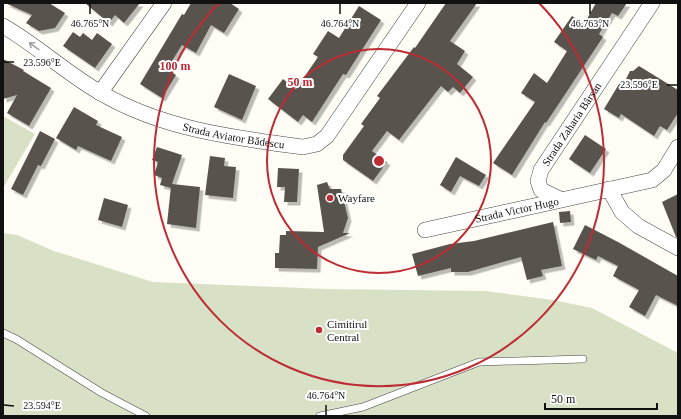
<svg xmlns="http://www.w3.org/2000/svg" width="681" height="419" font-family="Georgia,serif">
	<style>
		.cemetery { fill: #d8e1c5 }
		.building { fill: #59524d; filter: url(#shadow) }
		.lines { fill: none; stroke-linecap: round; stroke-linejoin: round }
		.lane-casing { stroke: #444; stroke-width: 8 }
		.street-casing { stroke: #444; stroke-width: 16 }
		.lane { stroke: #fff; stroke-width: 7 }
		.street { stroke: #fff; stroke-width: 15 }
		.oneway { stroke: #a0a0a0 }
		.ticks { fill: none; stroke: #111; stroke-width: 1.5 }
		.ring { fill: none; stroke: #bd2c34; stroke-width: 2 }
		.poi-dot { fill: #bd2c34; stroke: #fff; stroke-width: 1.5 }
		.labels { text-anchor: middle; stroke-width: 4; stroke-linejoin: round; paint-order: stroke }
		.street-label { font-size: 11px; fill: #111; stroke: #fff }
		.poi-label { font-size: 11px; fill: #111; stroke: #fff; text-anchor: start }
		.ticks-label { font-size: 10px; text-anchor: middle; fill: #111; stroke: #fff; stroke-width: 4; stroke-linejoin: round; paint-order: stroke }
		.centre { fill: #bd2c34; stroke: #fff; stroke-width: 2 }
		.ring-label { font-size: 12px; text-anchor: middle; font-weight: bold; fill: #bd2c34; stroke: #fff; stroke-width: 4; stroke-linejoin: round; paint-order: stroke }
	</style>
	<defs>
		<filter id="shadow"><feDropShadow dx="3.5" dy="3.5" stdDeviation="0" flood-color="#0004"/></filter>
	</defs>
	<rect width="100%" height="100%" fill="#fffdf5"/>
	<path class="cemetery" d="M3,116L35,134L3,188Z
		M3,233L17,235L54,251L153,282L326,289L486,291L553,300L592,308L678,353V416H3Z"/>
	<path class="building" d="M5,3H49L65,13L55,28L39,31L26,23L32,15Z
		M85,3H140L124,23L115,15L109,23Z
		M191,3H230L239,9L224,33L211,25L196,53L182,45L167,69L176,75L162,98L140,84L182,14L184,15Z
		M446,3H477L450,41L465,51L457,64L473,77L460,93L453,87L448,92L441,86L399,140L387,131L372,151L387,162L373,181L343,160V155L364,126L361,124L380,98L377,96L414,47L415,48Z
		M596,3H627L618,16L612,13L599,34L603,37L558,105L546,123L545,122L512,175L493,163L535,102L521,93L534,73L547,83L567,51L554,42L572,16L584,24Z
		M359,6L381,20L346,75L343,74L312,122L303,115L298,122L268,99L283,79L296,89L318,57L313,54L328,31L339,38Z
		M73,32L80,37L83,33L92,40L97,33L112,44L95,68L63,46Z
		M3,59L24,70L23,71L51,88L29,126L7,113L17,95L3,99Z
		M639,66L678,90V113L667,130L660,126L654,136L621,114L619,118L604,109L622,79L625,81L630,71H633Z
		M229,74L256,86L242,120L214,107Z
		M74,107L98,121L96,125L122,137L111,161L78,146L76,150L56,138Z
		M40,131L55,139L41,166L38,165L23,195L11,189Z
		M585,135L606,149L590,173L569,159Z
		M157,147L182,155L172,184L200,187L196,228L167,224L171,186V188L160,185L162,178L154,175L158,162L152,160Z
		M210,156L225,158L224,166L236,167L233,198L205,195Z
		M456,157L486,175L479,186L460,176L451,192L440,185Z
		M278,168L299,169L297,202H284L285,187H277Z
		M327,182L330,189H341L348,218L343,233H350L318,247L317,269L275,268V253H279L280,235H286V231L324,232L317,185Z
		M678,194V238L676,237L662,202Z
		M104,198L128,205L122,227L98,220Z
		M570,211L571,222L560,223L559,212Z
		M553,222L562,266L541,270L543,276L527,280L521,257L468,272H451V268L418,276L412,254L450,244L474,241Z
		M585,225L618,242L678,276V306L656,295L645,316L629,307L639,290L613,276L618,266L598,256L596,260L573,249Z"/>
	<g class="lines">
		<g class="lane-casing">
			<path id="lane" d="M3,333L16,339L102,393L146,416
				M320,416L363,407L479,362L583,359"/>
		</g>
		<g class="street-casing">
			<g id="street">
				<path id="s1" d="M3,26C38,46 67,74 101,93C162,129 234,138 303,147L317,144L327,136L418,3"/>
				<path d="M100,93L164,3"/>
				<path d="M609,189L622,212L638,226L678,248"/>
				<path id="s2" d="M560,199L541,190L538,181L541,170L652,3"/>
				<path id="s3" d="M425,230L652,180L664,170L678,147"/>
			</g>
		</g>
		<use href="#lane" class="lane"/>
		<use href="#street" class="street"/>
	</g>
	<defs><path id="oneway-shaft" d="M-6 0H5M1.5-3L5.5 0L1.5 3" fill="none" stroke-width="1.6" stroke-linecap="round" stroke-linejoin="round"/></defs>
	<use class="oneway" href="#oneway-shaft" transform="translate(34 46) rotate(-144)"/>
	<path class="ticks" d="M90,14V4M340,14V4M590,14V4M4,62H14M667,85H677M4,405L14,406M326,415V405"/>
	<g class="ring">
		<circle cx="379" cy="161" r="112"/>
		<path d="M539 3A225 225 0 1 1 219 3"/>
	</g>
	<g class="poi-dot">
		<circle cx="330" cy="198" r="4"/>
		<circle cx="319" cy="330" r="4"/>
	</g>
	<g class="labels">
		<g class="street-label">
			<text dy="4" stroke="none"><textPath href="#s2" startOffset="97">Strada Zaharia Bârsan</textPath></text>
			<text dy="4" stroke="none"><textPath href="#s1" startOffset="259">Strada Aviator Bădescu</textPath></text>
			<text dy="4" stroke="none"><textPath href="#s3" startOffset="94">Strada Victor Hugo</textPath></text>
		</g>
		<g class="poi-label">
			<text x="338" y="202">Wayfare</text>
			<text x="327" y="328">Cimitirul<tspan x="327" dy="13">Central</tspan></text>
		</g>
	</g>
	<g class="ticks-label">
		<text x="90" y="27">46.765°N</text>
		<text x="340" y="27">46.764°N</text>
		<text x="590" y="27">46.763°N</text>
		<text x="42" y="66">23.596°E</text>
		<text x="639" y="88">23.596°E</text>
		<text x="326" y="399">46.764°N</text>
		<text x="42" y="409">23.594°E</text>
	</g>
	<circle cx="379" cy="161" r="6" class="centre"/>
	<g class="ring-label">
		<text x="175" y="70">100 m</text>
		<text x="300" y="86">50 m</text>
	</g>
	<rect width="681" height="419" fill="none" stroke="#111111" stroke-width="8"/>
	<path d="M545 403v6h112v-6" fill="none" stroke="#111111" stroke-width="2"/>
	<text x="551" y="403" font-size="12" fill="#111111" stroke="#ffffff" stroke-width="3" paint-order="stroke">50 m</text>
</svg>
